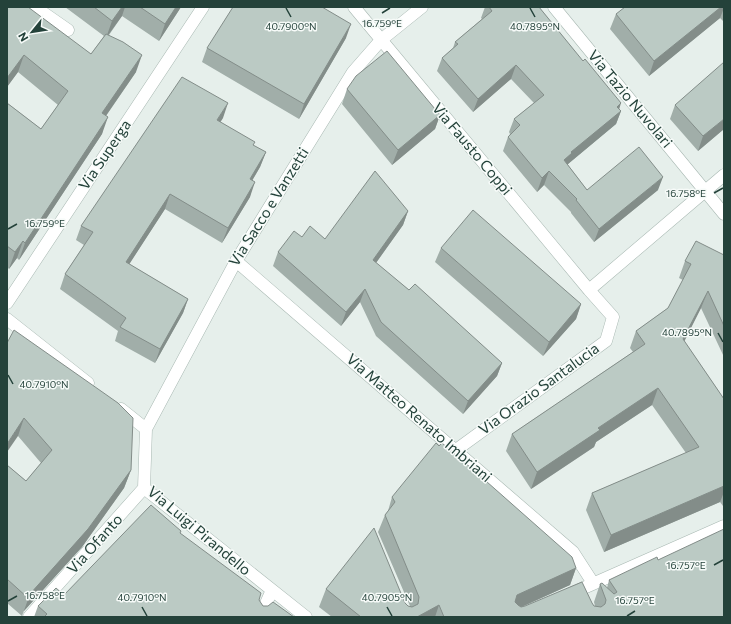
<svg xmlns="http://www.w3.org/2000/svg" width="731" height="624" font-family="Commissioner,sans-serif">
	<style>
		.lines { fill: none; stroke-linecap: round; stroke-linejoin: round }
		.minor-casing { stroke: #a8b8b2; stroke-width: 13 }
		.minor { stroke: #fff; stroke-width: 12 }
		.wall { fill: #a1aea9 }
		.shaded-wall { fill: #838d89 }
		.building { fill: #bbcac4; stroke: #838d89 }
		.ticks { fill: none; stroke: #24423a; stroke-width: 1.5 }
		.labels { text-anchor: middle; stroke-width: 3; stroke-linejoin: round; paint-order: stroke }
		.street-label { font-size: 15px; fill: #24423a; stroke: #f7fbf9 }
		.ticks-label { font-size: 10px; text-anchor: middle; fill: #24423a; stroke: #f7fbf9; stroke-width: 3; stroke-linejoin: round; paint-order: stroke }
	</style>
	<rect width="100%" height="100%" fill="#e6efeb"/>
	<g class="lines">
		<g class="minor-casing">
			<path id="minor" d="M35,7L68,30
				M354,7L589,290
				M554,7L724,214
				M236,261L573,552L593,583
				M7,303L203,7
				M7,319L88,383
				M121,409L146,429L144,488L306,617
				M146,429L236,261L353,72L381,40L422,7
				M456,450L606,341L613,317L589,290L724,175
				M570,594L724,526
				M29,617L144,488
				M260,617L272,590"/>
		</g>
		<use href="#minor" class="minor"/>
	</g>
	<path class="wall" d="M7,7L91,54L104,36L65,7H181L159,41L122,16L109,35L136,72L106,116L102,134L19,260L17,258L9,269L7,267V103L41,129L58,105L18,72L7,87Z
		M485,7H539L621,111L616,124L568,164V165L587,190H658L594,242L571,213V212L544,185L537,192L503,151L508,137L510,134L509,132L514,119L534,103L511,79L473,112L437,71L442,58L453,48L455,42L482,19L481,18Z
		M724,7V22L720,18L649,76L610,29L616,14Z
		M346,38L299,119L202,62L207,48Z
		M347,89L440,115L435,129L392,165L342,104Z
		M675,105L724,129L698,151L670,119Z
		M223,118L220,122L254,146L266,152L260,167L252,181L250,197L222,243L165,209L129,264L188,299L183,313L155,363L115,341L118,331L60,289L65,274L84,245L76,240L81,226Z
		M408,211L403,225L376,263L409,290L502,363L497,376L463,414L376,336L360,302L341,326L273,266L278,252L302,237L325,239Z
		M441,248L581,304L576,319L543,356L435,262Z
		M724,255V357L701,308L684,341L724,399V505L723,506L720,502L604,552L586,510L592,493L686,453L652,405L596,442L594,447L531,489L506,451L512,434L633,352L630,348L636,331L668,308L683,280L679,278L685,261Z
		M7,343L131,470L124,488L82,547L23,612L22,616L7,603V465L26,481L41,463L18,436Z
		M392,497L576,568L570,585L522,607L592,603L594,606H595L594,602L600,584L607,588L609,580L658,560L724,617H332L319,607L326,589L405,603L408,606H410L378,532L385,515L388,511Z
		M181,531L180,533L259,600L263,606L294,617H34L38,606L64,595Z"/>
	<path class="shaded-wall" d="M122,7H125L122,16L106,38L112,21Z
		M176,7H181L159,41L165,24Z
		M721,7H724V8L720,18L649,76L654,61Z
		M351,24L346,38L299,119L304,104Z
		M24,55L18,72L7,87V78Z
		M142,55L136,72L96,130L102,113Z
		M516,65L511,79L473,112L478,99Z
		M228,103L223,118L212,135L217,120Z
		M621,103L618,113L621,111L616,124L568,164L567,167L564,160L571,152Z
		M440,115L435,129L392,165L398,150Z
		M108,117L102,134L19,260L25,243Z
		M724,119V129L698,151L703,136Z
		M266,152L260,167L244,194L250,179Z
		M549,171L544,185L537,192L542,178Z
		M663,177L658,190L594,242L599,229Z
		M255,182L250,197L222,243L228,228Z
		M170,194L165,209L121,277L126,262Z
		M408,211L403,225L368,274L373,260Z
		M23,241L17,258L9,269L15,252Z
		M365,289L360,302L341,326L346,312Z
		M708,291L701,308L677,356L683,339Z
		M188,299L183,313L155,363L160,349Z
		M581,304L576,319L543,356L549,342Z
		M502,363L497,376L463,414L468,401Z
		M658,388L652,405L596,442L594,447L531,489L537,472L598,428Z
		M24,418L18,436L7,452V444Z
		M131,470L124,488L82,547L23,612L22,616L30,594Z
		M724,486V492L720,502L604,552L611,535Z
		M576,568L570,585L510,612L517,595Z
		M439,605L435,617H417Z"/>
	<path class="building" d="M7,7H28L91,54L106,34L123,42L142,55L102,113L108,117L25,243L23,241L15,252L7,246V103L41,129L68,91L24,55L7,78Z
		M94,7H122L112,21Z
		M140,7H176L165,24Z
		M233,7H322L351,24L304,104L207,48Z
		M489,7H539L583,61L585,59L621,103L617,107L621,111L571,152L572,153L564,160L587,190L639,147L663,177L599,229L576,200L577,199L549,171L542,178L508,137L520,125L514,119L544,95L516,65L478,99L442,58L458,44L455,42L492,11Z
		M625,7H721L654,61L616,14Z
		M387,51L440,115L398,150L347,89L356,76Z
		M724,62V119L703,136L675,105Z
		M182,77L228,103L217,120L255,142L253,145L266,152L250,179L255,182L228,228L170,194L126,262L188,299L160,349L120,327L126,318L65,274L93,232L81,226Z
		M375,171L408,211L373,260L409,290L415,284L502,363L468,401L381,322L365,289L346,312L278,252L294,231L302,237L310,226L325,239Z
		M473,210L581,304L549,342L441,248Z
		M696,241L724,255V326L708,291L683,339L724,399V486L611,535L592,493L699,447L658,388L598,428L600,430L537,472L512,434L645,344L636,331L668,308L691,264L685,261Z
		M14,330L118,403L133,418L131,470L88,529L30,594L28,598L7,579V465L26,481L52,450L24,418L7,444V343Z
		M436,443L439,446L442,443L478,474L572,557L576,568L517,595L515,602L518,605L521,607L525,606L582,582L592,603L594,606L601,607L605,604L606,600L600,584L602,583L614,594L617,592L609,580L657,557L658,560L724,529V617H444L439,605L417,617H361L326,589L374,528L405,603L408,606L412,607L418,604L419,597L385,515L395,502L392,497Z
		M151,505L181,531L180,533L261,593L259,600L263,606H268L273,602L294,617H44L47,614L38,606L56,588L64,595Z"/>
	<path class="ticks" d="M286,8L291,17M530,8L535,17M382,13L390,8M714,193L723,188M8,229L17,224M718,333L723,342M8,375L13,384M714,565L723,560M8,601L17,596M142,607L147,616M387,607L392,616M627,616L635,611"/>
	<g class="labels">
		<g class="street-label">
			<text transform="translate(630 99) rotate(50)" y="5">Via Tazio Nuvolari</text>
			<text transform="translate(472 149) rotate(50)" y="5">Via Fausto Coppi</text>
			<text transform="translate(105 155) rotate(-56)" y="5">Via Superga</text>
			<text transform="translate(269 207) rotate(-58)" y="5">Via Sacco e Vanzetti</text>
			<text transform="translate(539 389) rotate(-36)" y="5">Via Orazio Santalucia</text>
			<text transform="translate(419 418) rotate(41)" y="5">Via Matteo Renato Imbriani</text>
			<text transform="translate(199 531) rotate(40)" y="5">Via Luigi Pirandello</text>
			<text transform="translate(95 544) rotate(-48)" y="5">Via Ofanto</text>
		</g>
	</g>
	<g class="ticks-label">
		<text x="382" y="27">16.759°E</text>
		<text x="291" y="30">40.7900°N</text>
		<text x="535" y="30">40.7895°N</text>
		<text x="686" y="197">16.758°E</text>
		<text x="45" y="227">16.759°E</text>
		<text x="687" y="336">40.7895°N</text>
		<text x="44" y="388">40.7910°N</text>
		<text x="686" y="569">16.757°E</text>
		<text x="45" y="599">16.758°E</text>
		<text x="142" y="601">40.7910°N</text>
		<text x="387" y="601">40.7905°N</text>
		<text x="635" y="604">16.757°E</text>
	</g>
	<rect width="731" height="624" fill="none" stroke="#24423a" stroke-width="16"/>
	<g transform="translate(32 32) rotate(240)" stroke="#f7fbf9" stroke-width="3" paint-order="stroke">
	<path d="M0-3L7 15L0 10L-7 15Z" fill="#24423a"/>
	<text y="-6" font-size="11" font-weight="bold" text-anchor="middle" fill="#24423a">N</text>
	</g>
</svg>
